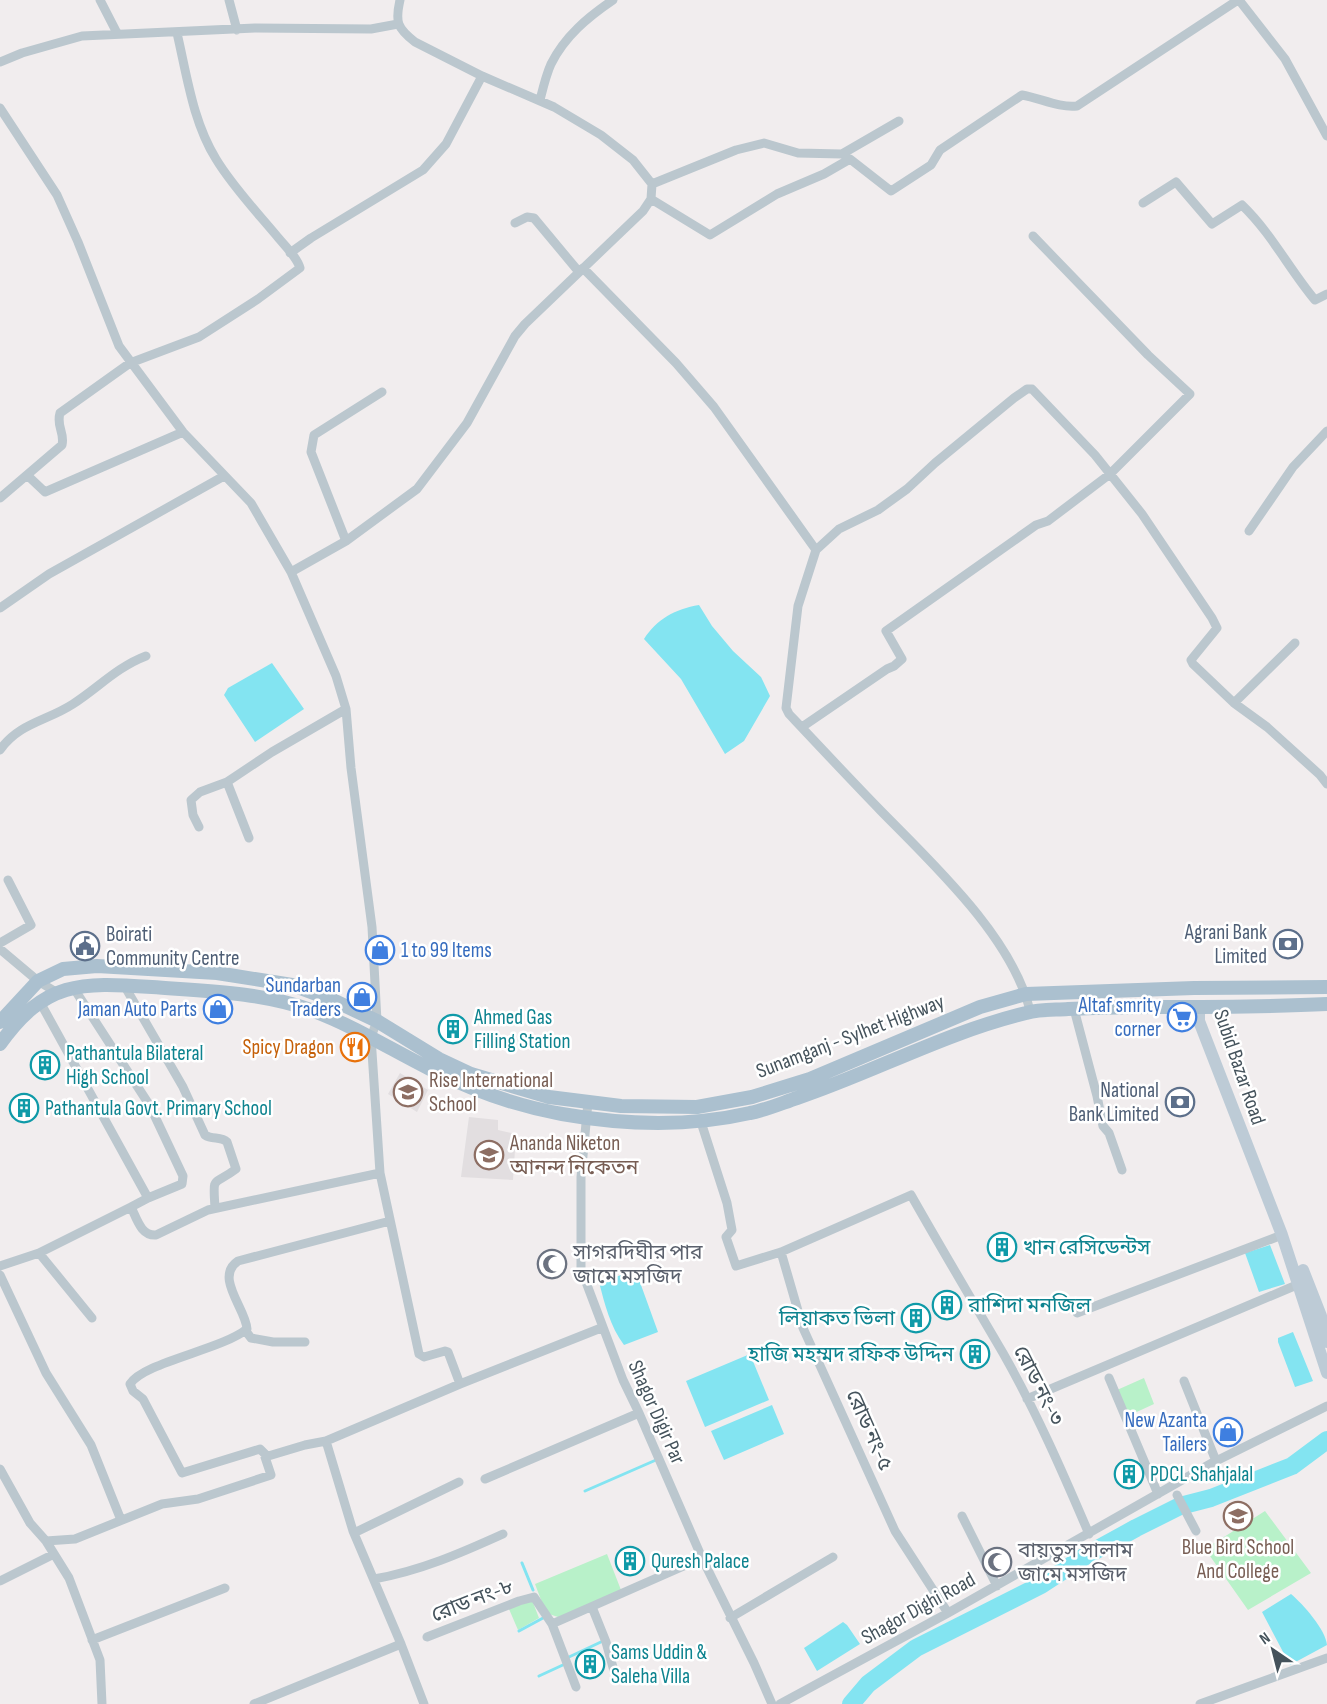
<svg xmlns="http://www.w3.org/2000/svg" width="1327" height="1704" font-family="'Sofia Sans Condensed','Noto Sans Bengali',sans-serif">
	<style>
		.education { fill: #e2dee0 }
		.green { fill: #b8f1c9 }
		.water { fill: #83e4f1 }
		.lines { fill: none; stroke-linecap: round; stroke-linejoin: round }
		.stream { stroke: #83e4f1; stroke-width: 3 }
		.river { stroke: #83e4f1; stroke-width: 18 }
		.minor { stroke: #bbc7ce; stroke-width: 9 }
		.secondary { stroke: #bdcbd6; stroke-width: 12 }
		.primary { stroke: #abc0cf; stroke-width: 14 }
		.labels { text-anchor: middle; stroke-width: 5; stroke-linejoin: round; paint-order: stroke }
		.service-label { font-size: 21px; fill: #4e5e75; stroke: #fff; text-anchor: end }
		.shop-label { font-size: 21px; fill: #366cbe; stroke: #fff; text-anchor: end }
		.culture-label { font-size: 21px; fill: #0d838f; stroke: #fff; text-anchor: start }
		.street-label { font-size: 21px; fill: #45535c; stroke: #fff }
		.food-label { font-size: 21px; fill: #c56008; stroke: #fff; text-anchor: end }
		.education-label { font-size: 21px; fill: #785e54; stroke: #fff; text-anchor: start }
		.worship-label { font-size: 21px; fill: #5b616d; stroke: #fff; text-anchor: start }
	</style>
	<rect width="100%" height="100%" fill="#f1edee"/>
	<path class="education" d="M400,1073L428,1090L417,1112L388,1094Z
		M469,1117L498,1120V1130L516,1134L513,1180L461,1177Z"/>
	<path class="green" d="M1144,1378L1154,1404L1128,1416L1117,1390Z
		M1265,1511L1311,1573L1248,1610L1205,1549Z
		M607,1554L621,1590L561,1618L546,1613L535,1584Z
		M532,1600L539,1618L518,1630L509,1609Z"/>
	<path class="water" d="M699,605L712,626L733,651L761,677L770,696L744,741L725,754L681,679L644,639C657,619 675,609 699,605Z
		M272,663L304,709L255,742L224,695L228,688Z
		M1270,1245L1285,1284L1259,1292L1245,1253Z
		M631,1272L637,1274L658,1332L624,1345C610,1326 605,1305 599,1282Z
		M1293,1332L1313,1381L1295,1387L1278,1342V1338Z
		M750,1354L769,1400L705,1427L686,1381Z
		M772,1405L784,1434L724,1460L711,1431Z
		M1291,1594C1303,1604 1326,1630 1327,1645L1290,1665L1262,1612Z
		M843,1622L847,1625L860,1644L817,1671L804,1648Z"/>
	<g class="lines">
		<path class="stream" d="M585,1491L656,1460
			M522,1563L533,1590
			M519,1631L543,1618
			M569,1657L603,1641
			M539,1676L565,1664"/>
		<path class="river" d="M851,1704L868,1684L916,1648L1041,1585L1087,1555L1136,1528L1180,1506L1211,1498L1292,1466L1327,1440"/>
		<path class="minor" d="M100,0L117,33
			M229,0L237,30
			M1239,0L1285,59L1327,136
			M0,62L22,53L82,36L255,28L371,29L398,24
			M540,100C543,88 546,75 551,64C565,36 588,17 613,0
			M0,108L57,195L78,242L119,346L183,432L251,503L291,572L336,676L346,709L351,768L372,927L377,1021L371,1037L380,1173L419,1354L424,1357L445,1351L448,1352L460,1384
			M652,184L736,150L764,143L798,153L842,154L899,121
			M651,199L710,235L777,194L824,174L850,159L891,191L931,165L940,150L1022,95C1040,98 1059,108 1077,106L1238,0
			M1143,203L1176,182L1212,224L1242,205C1272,234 1289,269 1315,300L1327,294
			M515,223L527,217L534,218L579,272
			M290,253L311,238L423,170L446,144L482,76
			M583,268L676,363L714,407L816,550L798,606L786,708L789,714C820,747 850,779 881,811C933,864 1013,938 1030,1011
			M27,475L45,492L183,432
			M0,498L62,445C65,432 56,427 60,413L130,363L199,337L258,299L300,268C297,257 284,245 276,235C256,211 233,187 216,159C193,122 187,76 177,33
			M1249,531L1293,467L1327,431
			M346,541L311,452L314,435L382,392
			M816,550L839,529L878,510L907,489L935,463L1014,398L1027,389H1032L1095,455L1142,514L1212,618L1217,628L1191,660L1193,664L1234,703L1267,727L1320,775L1327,784
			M291,572L346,541L417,489L467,423L515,336L525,324L643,211L651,199L652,184L633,160L601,135L554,107L482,76L415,42C397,28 395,22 400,0
			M0,608L49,574L224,476
			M1234,703L1295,643
			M802,727L887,669L894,666L902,659L886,631L1036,525L1048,521L1110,474L1190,394L1148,355L1033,236
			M0,750C19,723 47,721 73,704C98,688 117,667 146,656
			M199,827L193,815L191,800L200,792L227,782
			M249,838L227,782L272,752L346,709
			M0,943L31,925L8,880
			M0,949L38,981L56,992
			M124,985L183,1087L205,1135C212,1140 221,1136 227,1142L236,1169C212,1187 213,1174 215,1208
			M73,987L150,1106L183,1176L182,1184L148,1198
			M40,1002L148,1198L131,1207C137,1219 141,1236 156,1235L208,1210L380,1173
			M1074,1009L1097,1096L1103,1126L1109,1133L1122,1170
			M588,1102L581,1177V1269L623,1380L639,1413L702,1558L754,1663L772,1704
			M701,1122L727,1203L732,1230L726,1237L736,1266L781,1252L911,1195C941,1248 972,1300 1003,1353C1036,1411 1063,1473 1089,1534
			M781,1252L803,1328L895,1531L948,1613
			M39,1253L92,1318
			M0,1266L39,1253L131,1207
			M0,1275L46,1373L91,1445L121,1520
			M1077,1313L1282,1235
			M245,1330L251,1338L273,1342H305
			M1109,1378L1158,1494
			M1184,1381L1216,1461
			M1027,1399L1299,1284
			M267,1456L260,1449L182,1473L143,1399L133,1391L130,1384C144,1362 221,1350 247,1329C246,1309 214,1277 238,1261L390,1221
			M0,1469L30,1523L46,1541L69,1578L100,1660L102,1704
			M485,1479L639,1413
			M1177,1495L1196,1531
			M962,1516L997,1586
			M354,1533L459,1482
			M46,1541L75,1539L162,1504L198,1499L271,1475L265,1457L305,1445L326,1441L460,1384L601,1328
			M374,1579C420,1571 461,1553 503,1534
			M0,1581L54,1554
			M592,1607L606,1642L614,1671
			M730,1618L833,1557
			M552,1624L576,1687
			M427,1637L519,1601L534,1597L552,1624L702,1558
			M92,1640L225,1588
			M401,1644L424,1704
			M254,1704L401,1644L353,1531L326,1441
			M780,1704L948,1613L1212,1463L1327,1406
			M1200,1704L1327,1658"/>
		<path class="secondary" d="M1199,1007V1021L1282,1235L1327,1373
			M1303,1270L1321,1316L1327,1342"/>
		<path class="primary" d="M0,1022L38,981L63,969L97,966L217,973L292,985L335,1001L377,1021L439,1059L471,1074L549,1097L621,1106L697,1107L752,1097L810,1079L980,1007L1026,994L1194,988L1327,987
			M0,1044C45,981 80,982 152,987C206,991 260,992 311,1010C354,1026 390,1049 430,1069C472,1090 517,1106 562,1114C624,1125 689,1127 750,1113C766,1110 782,1103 797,1098C874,1072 947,1032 1026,1013C1040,1009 1054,1010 1068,1009C1096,1008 1124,1007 1152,1007C1210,1007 1269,1007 1327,1004"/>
	</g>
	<defs>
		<g id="bank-ring" transform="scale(1.5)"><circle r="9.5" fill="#fff" stroke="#5c6f8a" stroke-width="1.5"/><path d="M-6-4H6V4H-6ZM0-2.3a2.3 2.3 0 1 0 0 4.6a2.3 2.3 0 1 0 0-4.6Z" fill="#5c6f8a"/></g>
		<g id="civic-ring" transform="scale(1.5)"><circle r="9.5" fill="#fff" stroke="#5c6f8a" stroke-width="1.5"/><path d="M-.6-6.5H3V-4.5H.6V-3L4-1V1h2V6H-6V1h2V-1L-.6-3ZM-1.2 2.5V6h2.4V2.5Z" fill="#5c6f8a"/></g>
		<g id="shop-ring" transform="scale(1.5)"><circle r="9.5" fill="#fff" stroke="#3f7fe0" stroke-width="1.5"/><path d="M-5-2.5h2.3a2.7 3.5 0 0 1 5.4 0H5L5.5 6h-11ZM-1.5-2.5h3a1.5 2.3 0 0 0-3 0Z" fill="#3f7fe0"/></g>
		<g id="supermarket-ring" transform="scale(1.5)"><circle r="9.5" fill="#fff" stroke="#3f7fe0" stroke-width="1.5"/><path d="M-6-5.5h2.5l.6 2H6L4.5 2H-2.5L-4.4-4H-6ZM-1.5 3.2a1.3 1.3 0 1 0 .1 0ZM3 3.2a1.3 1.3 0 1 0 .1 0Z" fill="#3f7fe0"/></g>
		<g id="building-ring" transform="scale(1.5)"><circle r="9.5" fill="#fff" stroke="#0f9aa8" stroke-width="1.5"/><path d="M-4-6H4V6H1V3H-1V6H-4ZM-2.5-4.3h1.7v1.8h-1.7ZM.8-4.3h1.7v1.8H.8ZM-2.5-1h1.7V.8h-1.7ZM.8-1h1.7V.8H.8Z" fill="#0f9aa8"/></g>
		<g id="restaurant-ring" transform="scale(1.5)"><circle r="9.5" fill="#fff" stroke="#e8710a" stroke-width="1.5"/><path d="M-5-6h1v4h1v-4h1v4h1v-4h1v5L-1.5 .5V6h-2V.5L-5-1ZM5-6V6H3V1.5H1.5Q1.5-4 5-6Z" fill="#e8710a"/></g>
		<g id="school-ring" transform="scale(1.5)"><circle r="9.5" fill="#fff" stroke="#8d6e63" stroke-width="1.5"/><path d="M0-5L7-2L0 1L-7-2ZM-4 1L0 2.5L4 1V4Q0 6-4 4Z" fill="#8d6e63"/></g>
		<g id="university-ring" transform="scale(1.5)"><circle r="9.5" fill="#fff" stroke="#8d6e63" stroke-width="1.5"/><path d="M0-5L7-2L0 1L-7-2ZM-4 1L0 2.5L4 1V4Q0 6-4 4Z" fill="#8d6e63"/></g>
		<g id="mosque-ring" transform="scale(1.5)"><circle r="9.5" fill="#fff" stroke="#6b7280" stroke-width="1.5"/><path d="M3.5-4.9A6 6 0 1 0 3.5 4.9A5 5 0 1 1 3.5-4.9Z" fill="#6b7280"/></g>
	</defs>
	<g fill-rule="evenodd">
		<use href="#bank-ring" x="1288" y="944"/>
		<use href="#civic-ring" x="85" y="946"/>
		<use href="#shop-ring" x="380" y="950"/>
		<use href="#shop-ring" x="362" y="997"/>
		<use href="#shop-ring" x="218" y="1009"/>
		<use href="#supermarket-ring" x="1182" y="1017"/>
		<use href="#building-ring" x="453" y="1029"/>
		<use href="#restaurant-ring" x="355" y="1047"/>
		<use href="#building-ring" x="45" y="1065"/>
		<use href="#school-ring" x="408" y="1092"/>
		<use href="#bank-ring" x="1180" y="1102"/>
		<use href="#building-ring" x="24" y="1108"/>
		<use href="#university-ring" x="489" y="1155"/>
		<use href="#building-ring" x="1002" y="1247"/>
		<use href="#mosque-ring" x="552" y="1264"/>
		<use href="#building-ring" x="947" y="1305"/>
		<use href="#building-ring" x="916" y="1318"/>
		<use href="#building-ring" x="975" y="1354"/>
		<use href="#shop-ring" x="1228" y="1432"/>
		<use href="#building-ring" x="1129" y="1474"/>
		<use href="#school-ring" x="1238" y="1516"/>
		<use href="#building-ring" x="630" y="1561"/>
		<use href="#mosque-ring" x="997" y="1562"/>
		<use href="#building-ring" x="590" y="1664"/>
	</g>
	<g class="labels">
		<g class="service-label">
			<text x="1267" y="939">Agrani Bank<tspan x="1267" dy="24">Limited</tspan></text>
			<text x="106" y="941" text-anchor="start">Boirati<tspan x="106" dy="24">Community Centre</tspan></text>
			<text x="1159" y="1097">National<tspan x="1159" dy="24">Bank Limited</tspan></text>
		</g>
		<g class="shop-label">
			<text x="401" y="957" text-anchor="start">1 to 99 Items</text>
			<text x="341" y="992">Sundarban<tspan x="341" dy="24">Traders</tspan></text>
			<text x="1161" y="1012">Altaf smrity<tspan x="1161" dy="24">corner</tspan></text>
			<text x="197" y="1016">Jaman Auto Parts</text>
			<text x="1207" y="1427">New Azanta<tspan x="1207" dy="24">Tailers</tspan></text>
		</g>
		<g class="culture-label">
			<text x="474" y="1024">Ahmed Gas<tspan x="474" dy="24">Filling Station</tspan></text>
			<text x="66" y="1060">Pathantula Bilateral<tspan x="66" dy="24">High School</tspan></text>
			<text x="45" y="1115">Pathantula Govt. Primary School</text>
			<text x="1023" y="1254">খান রেসিডেন্টস</text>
			<text x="968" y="1312">রাশিদা মনজিল</text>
			<text x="895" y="1325" text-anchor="end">লিয়াকত ভিলা</text>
			<text x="954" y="1361" text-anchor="end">হাজি মহম্মদ রফিক উদ্দিন</text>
			<text x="1150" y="1481">PDCL Shahjalal</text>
			<text x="651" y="1568">Quresh Palace</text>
			<text x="611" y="1659">Sams Uddin &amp;<tspan x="611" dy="24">Saleha Villa</tspan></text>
		</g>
		<g class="street-label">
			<text transform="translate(850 1036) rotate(-21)" y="7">Sunamganj - Sylhet Highway</text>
			<text transform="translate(1240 1067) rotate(71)" y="7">Subid Bazar Road</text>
			<text transform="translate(1039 1385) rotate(63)" y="7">রোড নং-৩</text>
			<text transform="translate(657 1412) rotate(66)" y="7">Shagor Digir Par</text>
			<text transform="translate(870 1430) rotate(66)" y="7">রোড নং-৫</text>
			<text transform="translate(472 1600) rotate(-21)" y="7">রোড নং-৮</text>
			<text transform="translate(918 1608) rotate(-29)" y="7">Shagor Dighi Road</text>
		</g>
		<g class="food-label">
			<text x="334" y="1054">Spicy Dragon</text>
		</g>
		<g class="education-label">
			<text x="429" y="1087">Rise International<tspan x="429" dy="24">School</tspan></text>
			<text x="510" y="1150">Ananda Niketon<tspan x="510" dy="24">আনন্দ নিকেতন</tspan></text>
			<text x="1238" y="1554" text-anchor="middle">Blue Bird School<tspan x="1238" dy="24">And College</tspan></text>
		</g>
		<g class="worship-label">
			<text x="573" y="1259">সাগরদিঘীর পার<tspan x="573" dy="24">জামে মসজিদ</tspan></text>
			<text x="1018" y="1557">বায়তুস সালাম<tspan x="1018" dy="24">জামে মসজিদ</tspan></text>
		</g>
	</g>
	<g transform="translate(1273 1650) rotate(325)" stroke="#ffffff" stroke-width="4.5" paint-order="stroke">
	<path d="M0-4.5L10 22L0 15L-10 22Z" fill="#45535c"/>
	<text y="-9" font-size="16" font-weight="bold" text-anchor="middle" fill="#45535c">N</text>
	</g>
</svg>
